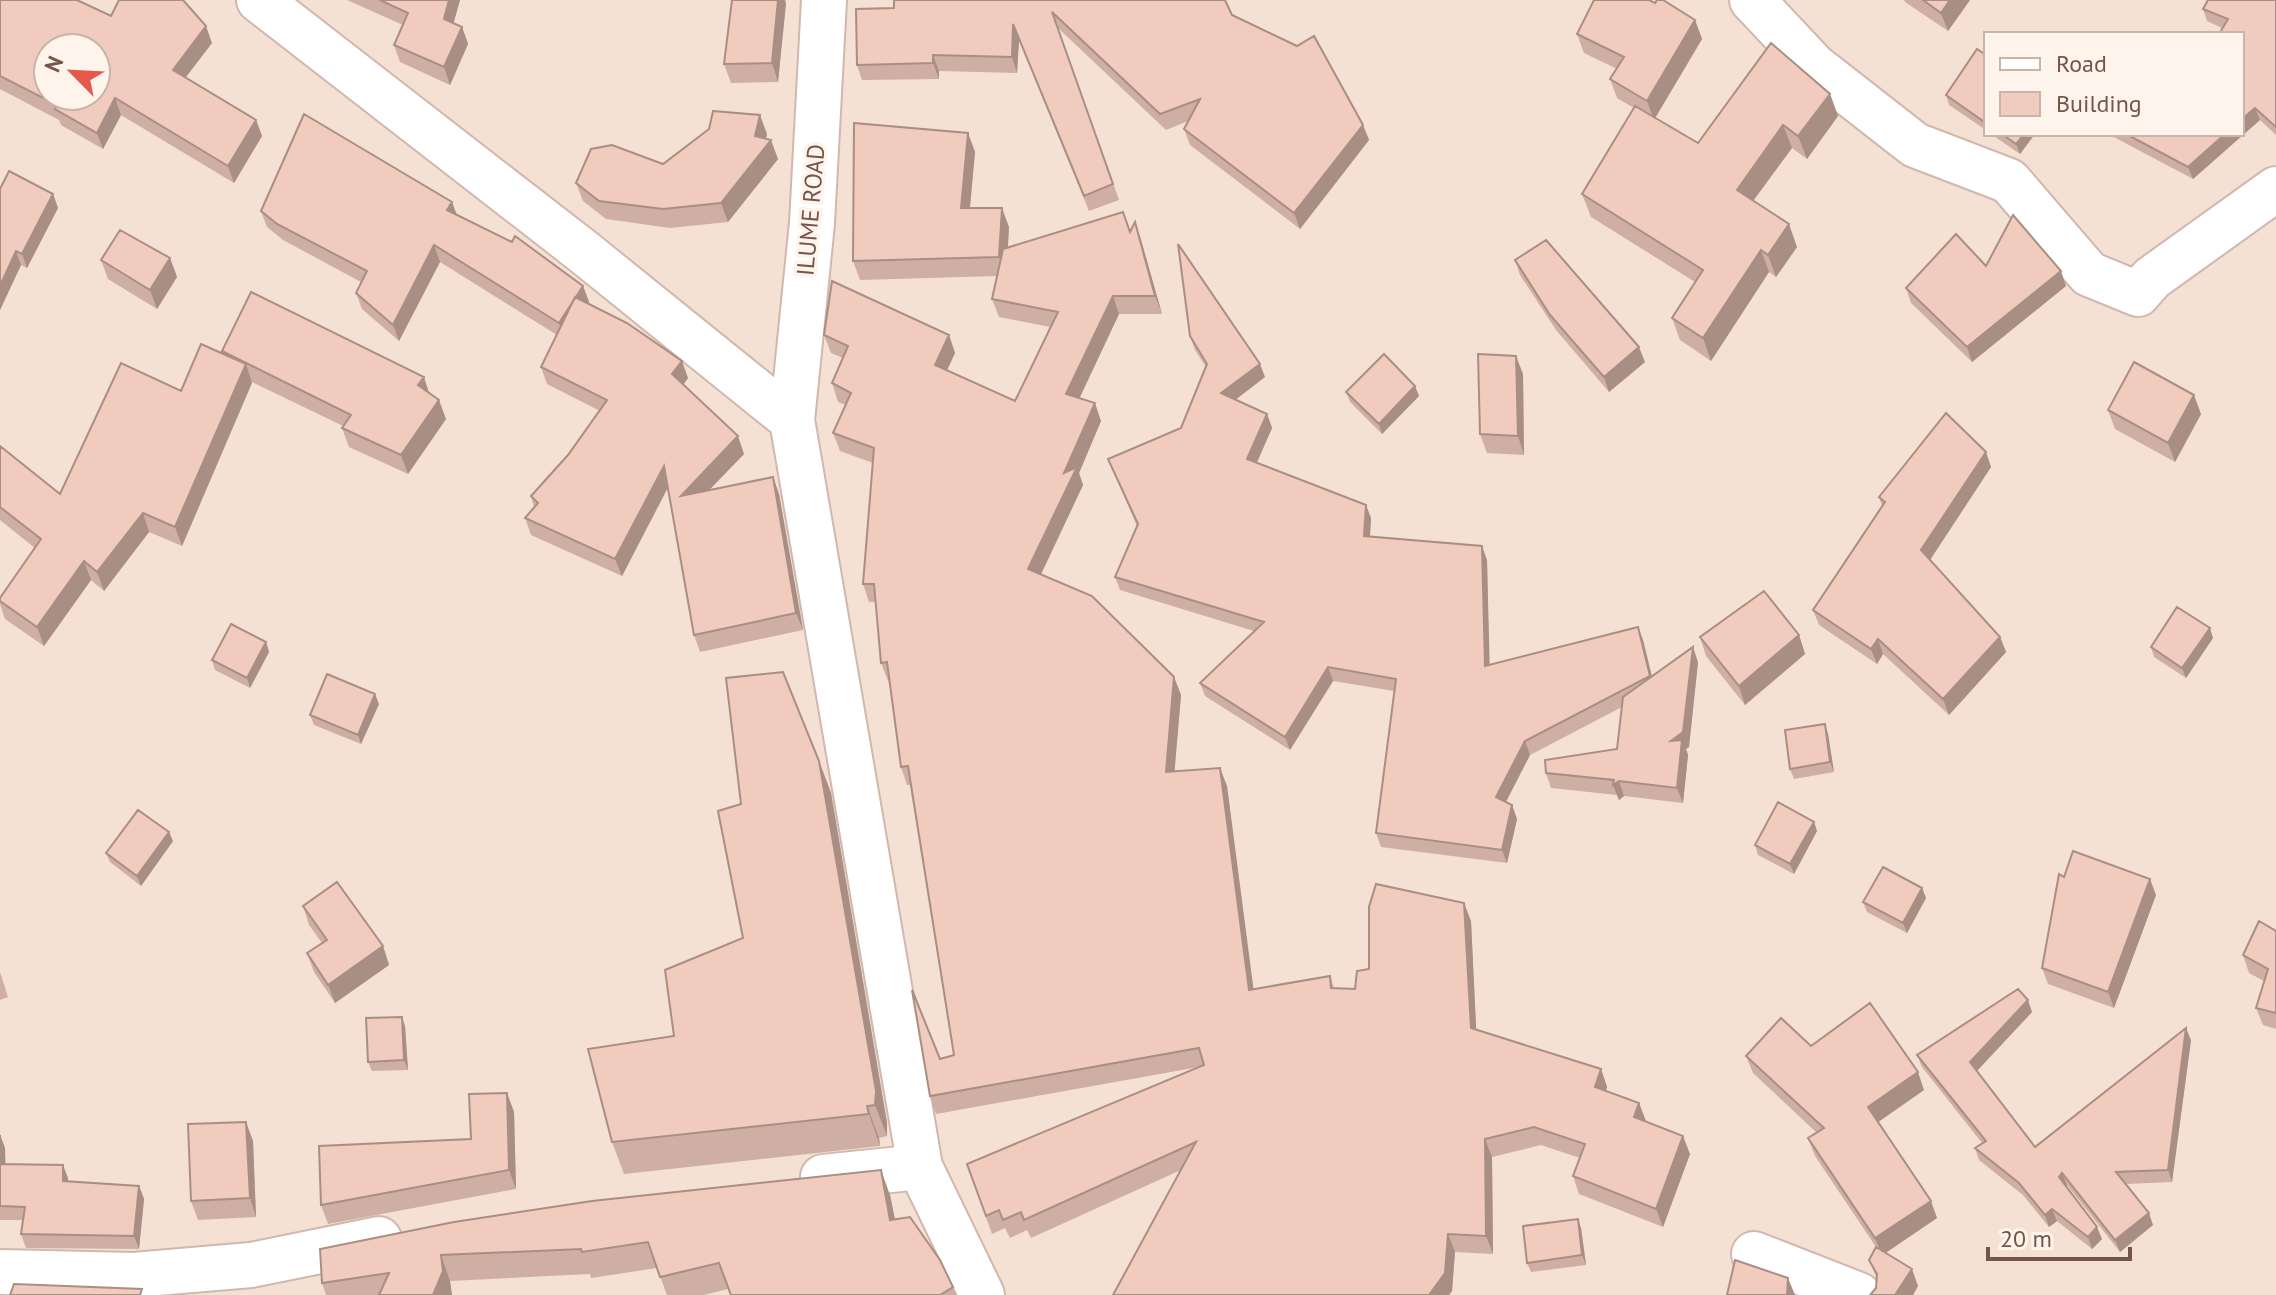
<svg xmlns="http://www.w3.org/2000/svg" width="2276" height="1295" font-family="'PT Sans',sans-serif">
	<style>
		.residential { fill: #f4e1d3; fill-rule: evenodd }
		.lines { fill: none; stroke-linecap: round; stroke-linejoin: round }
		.street-casing { stroke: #d0b8ae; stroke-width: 48 }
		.secondary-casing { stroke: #d2b7ac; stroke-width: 48 }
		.street { stroke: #fff; stroke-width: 44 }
		.secondary { stroke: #fff; stroke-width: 44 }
		.wall { fill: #cfafa3 }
		.shaded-wall { fill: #a98e84 }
		.building { fill: #f1cbbd; stroke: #a98e84; stroke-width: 2; fill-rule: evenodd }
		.labels { text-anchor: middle; stroke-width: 7; stroke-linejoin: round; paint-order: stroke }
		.street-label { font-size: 24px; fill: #75544a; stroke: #fff4eb }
	</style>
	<rect width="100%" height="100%" fill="#fcf0e5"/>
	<path class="residential" d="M0,0H2276V1295H0ZM1986,34H2242V134H1986ZM48,48H96V96H48Z"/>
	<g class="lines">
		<g class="street-casing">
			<path id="street" d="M1752,0L1814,66L1915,145L2009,181L2089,274L2138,294L2152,278L2276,189
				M823,1177L920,1167
				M1754,1254L1859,1295
				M0,1272L134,1275L251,1265L379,1239"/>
		</g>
		<g class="secondary-casing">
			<path id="secondary" d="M259,0L585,253L792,420
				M824,0L812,223L792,420L920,1167L982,1295"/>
		</g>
		<use href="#street" class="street"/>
		<use href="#secondary" class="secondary"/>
	</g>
	<path class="wall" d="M0,0L111,16L212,43L186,77L256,120L262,136L234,183L121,115L103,149L61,125L59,120L0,89Z
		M347,0H460L453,23L462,27L468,44L450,85L400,62L394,45L403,25Z
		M1904,0H1970L1948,31L1905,2Z
		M2276,0V135L2260,120L2193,179L2110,135L2109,134H2242L2222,28L2207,21L2203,9Z
		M786,3L778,82L731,83L724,64Z
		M856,9L1232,15L1363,125L1369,140L1300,229L1190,145L1184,129L1188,121L1166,130L1058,28L1119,200L1089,211L1019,40L1017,73L939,71V79L862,80L857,65Z
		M1695,20L1702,39L1655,118L1698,143L1830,94L1838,116L1807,159L1792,148L1753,201L1797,247L1776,277L1769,272L1711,361L1680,340L1672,318L1695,282L1591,217L1582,194L1634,108L1617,98L1610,79L1617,69L1584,53L1577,34Z
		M1986,55V130L1949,105L1946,95Z
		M968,133L975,152L970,208L1009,227L1008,247L1130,231L1135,222L1141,240L1162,314H1119L1079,398L1101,421L1079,473L1083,485L1041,574L1174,677L1181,695L1174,771L1227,786L1253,990L1330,976L1334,988L1355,989L1369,969L1471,921L1476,1029L1601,1069L1607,1087L1606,1091L1639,1103L1645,1121L1690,1154L1663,1227L1579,1194L1573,1176L1580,1158L1541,1145L1492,1157L1493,1254L1455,1252L1452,1291L1449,1295H1113L1181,1170L1031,1238L1027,1230L1010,1238L1005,1228L992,1234L967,1164L1199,1067L936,1114L930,1096L940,1059L954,1055L910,785H907L901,767L890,681H888L881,663L876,602H869L863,584L873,463L840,451L833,433L846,405L838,402L832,383L843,358L831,353L824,335H949L955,353L947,370L1015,401L1050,327L999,317L992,299L997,276L860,280L853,261Z
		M767,134L766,139L778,159L728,222L670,228L606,219L583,201L576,183L663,164Z
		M1991,134H2035L2020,154Z
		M0,189L53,194L58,208L27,268L21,265L0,310Z
		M452,202L456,214L583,286L589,302L588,304L688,378L683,384L744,454L709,490L773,477L779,494L803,630L700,652L694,635L668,488L622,576L531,535L525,518L534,507L531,496L568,455L600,411L547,384L541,367L557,335L440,262L399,341L362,309L356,293L361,282L283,240L267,227L261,211Z
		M170,258L177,277L157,309L108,279L101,260Z
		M1515,260L1645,362L1609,392L1556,330L1520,275Z
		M1986,266L2066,286L1972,362L1911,303L1906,288Z
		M1190,336L1265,377L1235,400L1267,414L1272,428L1257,463L1371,518L1370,537L1487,560L1489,665L1638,627L1643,640L1652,676L1698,662L1689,747L1686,749L1688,755L1683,803L1624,796L1619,800L1617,795L1551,788L1546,773L1617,749L1622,707L1530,755L1506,802L1512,805L1517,819L1507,863L1381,847L1376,833L1394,691L1333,681L1290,750L1205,696L1200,683L1254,631L1120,590L1115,577L1137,526L1108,459L1181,428L1206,367L1195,350Z
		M222,351L430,394L446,419L408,474L349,447L342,428L343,426L252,382L182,546L149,532L104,591L91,580L44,646L5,619L0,604V598L35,548L0,520V446L60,494L181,391L222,353Z
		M1523,374L1524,455L1487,453L1480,434Z
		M1415,386L1419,396L1382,434L1350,402L1346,392Z
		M2108,410L2201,414L2175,462L2115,429Z
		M1986,452L1991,467L1930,560L2000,637L2006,652L1949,715L1883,654L1877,664L1819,625L1813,610L1882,506L1879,497Z
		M1799,635L1805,654L1745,705L1706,656L1700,637Z
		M2213,638L2186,678L2154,657L2151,647Z
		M266,642L269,652L250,688L215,670L212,660Z
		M379,704L361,744L314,725L310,715Z
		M1828,734L1834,772L1794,779L1790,769Z
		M819,761L831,793L887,1123V1136L879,1138L880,1146L624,1174L612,1142L743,938L741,804Z
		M1814,822L1817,831L1794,874L1758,855L1755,845Z
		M173,841L141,886L110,862L106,853Z
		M2064,877L2156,895L2114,1008L2048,984L2042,968Z
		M1922,888L1926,898L1907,933L1867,912L1863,902Z
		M303,906L383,946L389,965L335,1003L314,972L307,953L322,943L309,925Z
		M2276,931V1029L2263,1025L2256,1008L2264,981L2249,973L2243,955Z
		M0,972L8,997L0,1000Z
		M2032,1012L1977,1071L2035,1147L2191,1040L2172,1182L2126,1184L2153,1225L2120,1252L2067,1185L2066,1186L2102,1239L2092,1249L2057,1221L2049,1227L2023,1195L1979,1160L1975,1148L1982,1143L1922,1067L1917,1055Z
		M405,1026L408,1070L372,1071L368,1062Z
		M1811,1046L1924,1090L1878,1122L1937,1218L1886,1253L1918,1286L1913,1295H1870L1876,1288L1877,1279L1869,1260L1876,1247L1815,1156L1808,1138L1817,1133L1753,1073L1746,1056Z
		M507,1093L514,1112L516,1189L328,1224L321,1205L471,1139Z
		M0,1135L5,1148V1164L63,1165L68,1181L139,1186L144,1199L139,1249L26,1248L21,1234L23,1220H0Z
		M253,1141L256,1217L198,1220L191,1201Z
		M890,1195L895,1219L953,1287L956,1295H730L728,1289L704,1295H667L657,1268L591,1278L590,1274L450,1281L452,1295H326L322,1283L320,1249Z
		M1578,1219L1581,1228L1586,1265L1531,1272L1527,1263Z"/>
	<path class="shaded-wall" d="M449,0H460L450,36L444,19Z
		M778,0H785L786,3L778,82L772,63Z
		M1950,0H1970L1948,31L1941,13Z
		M1695,20L1702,39L1654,120L1647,101Z
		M1013,24L1019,40L1017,73L1012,57Z
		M206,26L212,43L179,86L173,70Z
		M462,27L468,44L450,85L444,67Z
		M933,55L939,71V79L933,63Z
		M1830,94L1838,116L1807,159L1798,136Z
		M115,98L121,115L103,149L97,133Z
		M2255,108L2260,120L2193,179L2188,167L2225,134H2242V119Z
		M760,115L767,134L763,150L771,140L778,159L728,222L721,203L755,136Z
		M256,120L262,136L234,183L228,166Z
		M1363,125L1369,140L1300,229L1294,213Z
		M1783,125L1792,148L1745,212L1737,190Z
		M968,133L975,152L968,227L961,208Z
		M2024,134H2035L2020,154L2016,144Z
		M53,194L58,208L27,268L22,254Z
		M452,202L458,218L447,210Z
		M1002,208L1009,227L1006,276L999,257Z
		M1135,222L1141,240L1162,314L1155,296Z
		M1789,224L1797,247L1776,277L1768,255Z
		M434,245L440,262L399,341L393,325Z
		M1761,250L1769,272L1711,361L1703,338Z
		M16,251L21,265L0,310V286Z
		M170,258L177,277L157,309L150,290Z
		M2061,271L2066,286L1972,362L1967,347Z
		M583,286L589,302L565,339L559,323Z
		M1113,296L1119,314L1073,412L1066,394Z
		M949,335L955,353L941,383L935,365Z
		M1639,347L1645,362L1609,392L1604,377Z
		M1516,356L1523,374L1524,455L1518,436Z
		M682,361L688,378L679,391L672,374Z
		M246,364L252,383L182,546L175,527Z
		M1260,364L1265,377L1226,407L1221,393Z
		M424,377L430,396L418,385Z
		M1415,386L1419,396L1382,434L1379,424Z
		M2194,395L2201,414L2175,462L2168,443Z
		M439,400L446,419L408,474L401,455Z
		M1095,403L1101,421L1079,473L1083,485L1035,587L1028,569L1064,473Z
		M1267,414L1272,428L1252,473L1247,459Z
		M738,436L744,454L687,513L681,496Z
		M1986,452L1991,467L1926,566L1921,550Z
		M664,466L670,483L622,576L615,559Z
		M773,477L779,494L803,630L796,613Z
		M1366,505L1371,518L1369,550L1364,536Z
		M143,513L149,532L104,591L97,572Z
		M1482,546L1487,560L1490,679L1485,666Z
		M84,561L91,580L44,646L37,627Z
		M1638,627L1643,640L1655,690L1650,676Z
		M2210,628L2213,638L2186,678L2182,668Z
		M1799,635L1805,654L1745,705L1739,686Z
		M2000,637L2006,652L1949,715L1943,699Z
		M1878,639L1883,654L1877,664L1871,649Z
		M266,642L269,652L250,688L247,678Z
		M1693,647L1698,662L1689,747L1686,749L1688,755L1683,803L1677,788L1671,741Z
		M1328,667L1333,681L1290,750L1285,737Z
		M1174,677L1181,695L1173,790L1166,772Z
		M375,694L379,704L361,744L358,735Z
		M1825,724L1828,734L1834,772L1830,762Z
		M1525,741L1530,755L1501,811L1496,797Z
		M819,761L831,793L887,1123V1136L875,1105Z
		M1220,768L1227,786L1256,1008L1249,990Z
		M1619,781L1624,796L1619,800L1613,785Z
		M1512,805L1517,819L1507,863L1502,850Z
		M1814,822L1817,831L1794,874L1790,864Z
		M169,832L173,841L141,886L137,876Z
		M2150,879L2156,895L2114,1008L2108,992Z
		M1922,888L1926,898L1907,933L1903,923Z
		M1464,903L1471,921L1477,1046L1471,1028Z
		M383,946L389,965L335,1003L328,985Z
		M2028,1000L2032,1012L1974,1074L1970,1062Z
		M402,1017L405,1026L408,1070L404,1060Z
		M2186,1028L2191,1040L2172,1182L2168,1170Z
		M1601,1069L1607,1087L1601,1105L1595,1087Z
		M1918,1072L1924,1090L1874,1125L1868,1107Z
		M507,1093L514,1112L516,1189L509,1170Z
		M1639,1103L1646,1121L1634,1117Z
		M867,1106L879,1138L880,1146L869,1114Z
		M246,1122L253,1141L256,1217L250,1198Z
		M0,1135L5,1148L6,1177L1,1164Z
		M1683,1136L1690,1154L1663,1227L1656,1209Z
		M1485,1139L1492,1157L1493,1254L1486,1236Z
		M63,1165L68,1178V1194L63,1181Z
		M881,1170L890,1195L900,1245L890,1220Z
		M2062,1173L2067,1185L2063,1189L2059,1177Z
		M139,1186L144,1199L139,1249L134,1236Z
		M1931,1201L1937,1218L1882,1255L1875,1238Z
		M2052,1209L2057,1221L2049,1227L2045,1215Z
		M2149,1213L2153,1225L2120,1252L2115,1240Z
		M1578,1219L1581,1228L1586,1265L1582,1255Z
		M2097,1227L2102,1239L2092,1249L2088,1237Z
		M1448,1234L1455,1252L1452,1291L1449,1295H1429Z
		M441,1255L450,1281L452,1295H433Z
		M1912,1269L1918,1286L1913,1295H1895Z
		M1788,1278L1795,1295H1787Z"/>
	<path class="building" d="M0,0H77L111,16L119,0H183L206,26L173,70L256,120L228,166L115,98L97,133L55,109L57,105L0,76ZM48,48H96V96H48Z
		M380,0H449L444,19L462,27L444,67L394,45L408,13Z
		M732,0H778L772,63L724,64Z
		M894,0H1225L1232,15L1297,46L1314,36L1363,125L1294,213L1184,129L1200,99L1160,114L1052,12L1113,184L1084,196L1013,24L1012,57L933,55V63L857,65L856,9L894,8Z
		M1594,0H1649L1655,3L1657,0H1663L1695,20L1647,101L1610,79L1624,57L1577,34Z
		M1923,0H1950L1941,13Z
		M2208,0H2276V127L2255,108L2242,119V34H2219L2228,19L2203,9Z
		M1771,43L1830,94L1798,136L1783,125L1737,190L1789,224L1768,255L1761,250L1703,338L1672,318L1703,270L1582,194L1635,106L1698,143Z
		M1977,49L1986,55V123L1946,95Z
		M713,111L760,115L755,136L771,140L721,203L663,209L599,201L576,183L591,149L612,145L663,164L709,129Z
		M304,114L452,202L447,210L512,242L515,236L583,286L559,323L434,245L393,325L356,293L367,271L277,224L261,211Z
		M854,123L968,133L961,208H1002L999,257L853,261Z
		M2002,134H2024L2016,144Z
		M2126,134H2225L2188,167Z
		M9,171L53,194L22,254L16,251L0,286V189Z
		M1123,212L1130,232L1135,222L1155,296H1113L1066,394L1095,403L1064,473L1077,467L1028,569L1092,596L1174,677L1166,772L1220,768L1249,990L1330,976L1331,988L1355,989L1357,971L1369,969V907L1376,884L1464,903L1471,1028L1601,1069L1595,1087L1639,1103L1634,1117L1683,1136L1656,1209L1573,1176L1585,1144L1534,1127L1485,1139L1486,1236L1448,1234L1445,1273L1429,1295H1113L1196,1142L1024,1220L1021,1212L1003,1220L999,1210L986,1216L967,1164L1204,1065L1199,1048L930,1096L912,990L940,1059L954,1055L908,766L901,767L887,662L881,663L874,584H863L874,448L833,433L851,393L832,383L848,346L824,335L832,281L949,335L935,365L1015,401L1058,312L992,299L1003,249Z
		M2013,215L2061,271L1967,347L1906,288L1956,234L1986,266Z
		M120,230L170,258L150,290L101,260Z
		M1546,240L1639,347L1604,377L1550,315L1515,260Z
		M1178,244L1260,364L1221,393L1267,414L1247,459L1366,505L1364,536L1482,546L1485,666L1638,627L1650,676L1525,741L1496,797L1512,805L1502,850L1376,833L1396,679L1328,667L1285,737L1200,683L1264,622L1115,577L1138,524L1108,459L1181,428L1207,364L1190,336Z
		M251,292L424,377L418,385L439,400L401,455L342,428L351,415L222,351Z
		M575,297L627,323L682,361L672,374L738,436L681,496L773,477L796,613L694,635L664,466L615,559L525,518L538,503L531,496L568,455L607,400L541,367Z
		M201,344L246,364L175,527L143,513L97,572L84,561L37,627L0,601V598L41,539L0,507V446L60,494L121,363L181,391Z
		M1384,354L1415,386L1379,424L1346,392Z
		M1478,354L1516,356L1518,436L1480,434Z
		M2134,362L2194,395L2168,443L2108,410Z
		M1946,413L1986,452L1921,550L2000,637L1943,699L1878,639L1871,649L1813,610L1885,502L1879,497Z
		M1764,591L1799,635L1739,686L1700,637Z
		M2177,607L2210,628L2182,668L2151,647Z
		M231,624L266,642L247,678L212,660Z
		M1693,647L1683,732L1671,741L1682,740L1677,788L1619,781L1613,785L1614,780L1546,773L1545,760L1617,749L1623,697Z
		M783,672L819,761L876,1091L875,1105L867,1106L869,1114L612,1142L588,1049L674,1036L665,970L743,938L718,811L741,804L726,678Z
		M327,674L375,694L358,735L310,715Z
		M1825,724L1830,762L1790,769L1785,730Z
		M1778,802L1814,822L1790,864L1755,845Z
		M138,810L169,832L137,876L106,853Z
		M2073,851L2150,879L2108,992L2042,968L2059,874L2064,877Z
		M1883,867L1922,888L1903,923L1863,902Z
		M337,882L383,946L328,985L307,953L327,940L303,906Z
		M2259,921L2276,931V1013L2256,1008L2268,969L2243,955Z
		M2018,989L2028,1000L1970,1062L2035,1147L2186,1028L2168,1170L2116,1172L2149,1213L2115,1240L2062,1173L2059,1177L2097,1227L2088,1237L2052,1209L2045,1215L2019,1183L1975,1148L1986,1141L1917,1055Z
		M1870,1003L1918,1072L1868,1107L1931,1201L1875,1238L1808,1138L1824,1128L1746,1056L1781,1018L1811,1046Z
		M402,1017L404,1060L368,1062L366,1018Z
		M507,1093L509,1170L321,1205L319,1146L471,1139L469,1094Z
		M246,1122L250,1198L191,1201L188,1124Z
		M0,1135L1,1164L63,1165V1181L139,1186L134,1236L21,1234L25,1207L0,1206Z
		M881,1170L890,1220L910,1217L940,1260L953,1287L940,1295H731L719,1263L660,1277L648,1242L582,1252L581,1249L441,1255L443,1271L433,1295H379L389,1273L322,1283L320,1249L454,1222L592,1201Z
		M1578,1219L1582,1255L1527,1263L1523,1226Z
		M1876,1247L1912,1269L1895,1295H1870L1876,1288L1877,1274L1869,1260Z
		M1735,1260L1788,1278L1787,1295H1727Z
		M14,1284L142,1289L140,1295H10Z"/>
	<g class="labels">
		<g class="street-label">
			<text transform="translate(811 210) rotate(-85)" y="8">ILUME ROAD</text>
		</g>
	</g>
	<rect x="1984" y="32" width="260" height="104" fill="#fff4eb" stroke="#c8b4ab" stroke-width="2"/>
	<rect x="2000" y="58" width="40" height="12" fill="#ffffff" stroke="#c8b4ab" stroke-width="2"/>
	<text x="2056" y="72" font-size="24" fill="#75544a">Road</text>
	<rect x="2000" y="92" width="40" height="24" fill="#f1cbbd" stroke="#c8b4ab" stroke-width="2"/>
	<text x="2056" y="112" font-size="24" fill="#75544a">Building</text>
	<g transform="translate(72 72) rotate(294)"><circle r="38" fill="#fff4eb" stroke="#c8b4ab" stroke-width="2"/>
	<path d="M0-6L14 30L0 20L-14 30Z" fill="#e5594b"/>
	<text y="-12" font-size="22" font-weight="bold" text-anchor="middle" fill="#75544a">N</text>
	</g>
	<path d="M1988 1247v12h142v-12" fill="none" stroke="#75544a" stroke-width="4"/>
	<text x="2000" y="1247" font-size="24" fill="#75544a" stroke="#fff4eb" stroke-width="6" paint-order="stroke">20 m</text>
</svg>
